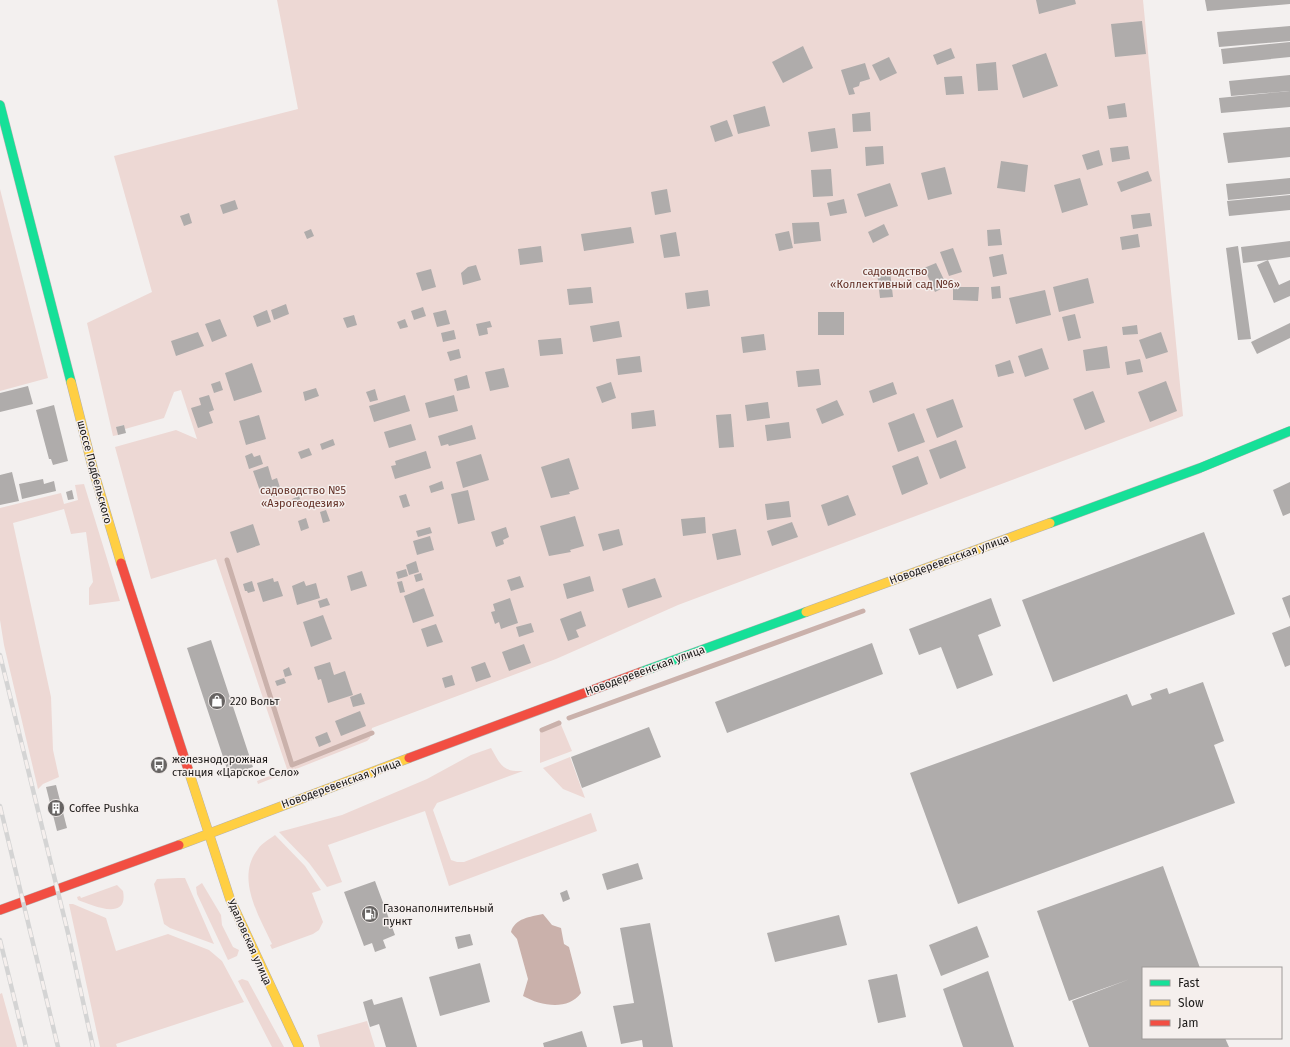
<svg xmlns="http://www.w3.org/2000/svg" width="1290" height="1047" font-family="'Fira Sans',sans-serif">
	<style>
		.green { fill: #edd8d4 }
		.water { fill: #cab1ab }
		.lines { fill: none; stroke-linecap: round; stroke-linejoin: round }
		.stream { stroke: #cab1ab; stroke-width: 5 }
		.building { fill: #afacab }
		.fast-casing { stroke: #b4b1b0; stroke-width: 10 }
		.slow-casing { stroke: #b4b1b0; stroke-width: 10 }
		.jam-casing { stroke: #b4b1b0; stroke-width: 10 }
		.fast { stroke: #16e098; stroke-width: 9 }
		.slow { stroke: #ffcf43; stroke-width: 9 }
		.jam { stroke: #f24e42; stroke-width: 9 }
		.rail-casing { stroke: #d4d4d4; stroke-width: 4.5 }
		.rail { stroke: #f5efed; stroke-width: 3; stroke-dasharray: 9; stroke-linecap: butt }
		.labels { text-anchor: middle; stroke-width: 3; stroke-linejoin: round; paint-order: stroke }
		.park-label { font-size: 11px; fill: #643228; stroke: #f5efed }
		.street-label { font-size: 11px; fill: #1b1918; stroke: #f5efed }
		.poi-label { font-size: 11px; fill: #1b1918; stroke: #f5efed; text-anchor: start }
	</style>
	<rect width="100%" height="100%" fill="#f3f0ef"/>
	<path class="green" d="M277,0H1143L1183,416L678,605L556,659L372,728L370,738L367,741L258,784L257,781L287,769L216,559L151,579L115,447L176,430L197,439L181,390L174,392L164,418L125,429L123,425L117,427L118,435L113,436L87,323L152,292L114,156L298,109Z
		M0,189L48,378L0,391Z
		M84,484L120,601L89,605V588L93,582L86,532L71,534L64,509L13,523L51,697L53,750L59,777L43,784L38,789L4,645L0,620V508L61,493L64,504L78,500L75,485Z
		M559,720L572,751L540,763V729Z
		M491,748C501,765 502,772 523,771L437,803L433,810L451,860L457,862H464L591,813L597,831L449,886L425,811L328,845L342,882L327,887L309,863L279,832L342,815L427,779L471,755Z
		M570,757L585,798L563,789L543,768Z
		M275,835L305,866L321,890L312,893L323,922L319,930L313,934L272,949L270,945L272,944C259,916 235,878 258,849C262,843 270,839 275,835Z
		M178,878H185L214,944L170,928L164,924L154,884L157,879Z
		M202,883L221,915L222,925L233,947L239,950L237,956L228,960L197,894L196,887Z
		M117,885L123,891C129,922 91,905 78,900L77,897L80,896L81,898Z
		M69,904H73L106,918L116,951L168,934L209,950L222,961L244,1002L116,1044L117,1047H100Z
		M242,979L248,981L284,1047H272L238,981Z
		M2,993L17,1047H0V994Z
		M367,1021L375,1047H320L317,1035Z"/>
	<path class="water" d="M543,914L552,925L561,928L564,944L569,947L581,993C568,1011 541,1006 523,996L528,979L517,939L511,932C515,918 530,917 543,914Z"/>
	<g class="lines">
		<path class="stream" d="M227,560L292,765L372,733
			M569,718L863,611
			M542,730L559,723"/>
	</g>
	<path class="building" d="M1036,0H1075L1076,4L1039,14Z
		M1205,0H1290V4L1207,11Z
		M1142,21L1146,54L1115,57L1111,24Z
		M1290,26V41L1219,47L1217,32Z
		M1290,42V57L1223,64L1221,49Z
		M803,46L813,68L783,83L772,62Z
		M951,48L955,58L937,65L933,55Z
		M1046,53L1058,86L1023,98L1012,65Z
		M889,57L897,73L880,81L872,65Z
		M996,62L998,90L978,91L976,64Z
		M865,63L870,79L860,82L859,86L853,88L855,94L849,95L841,70Z
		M1290,75V91L1231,96L1229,81Z
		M962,76L964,94L946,95L944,77Z
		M1290,91V107L1221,113L1219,98Z
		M1125,103L1127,117L1109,119L1107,106Z
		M765,106L770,126L738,134L733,115Z
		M870,112L871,131L853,132L852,114Z
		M727,120L733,136L715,142L710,126Z
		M1290,127V157L1228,163L1223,133Z
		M835,128L838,148L811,152L808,132Z
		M883,146L884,164L866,166L865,147Z
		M1128,146L1130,159L1112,162L1110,148Z
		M1099,150L1103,165L1087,170L1082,155Z
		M1001,161L1028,165L1025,192L997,188Z
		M945,167L952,194L928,200L921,173Z
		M831,169L833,196L813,197L811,170Z
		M1148,171L1152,181L1121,192L1117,182Z
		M1080,178L1088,205L1062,213L1054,185Z
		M1290,178V194L1228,200L1226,184Z
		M890,183L898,206L865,217L857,194Z
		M667,189L671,212L655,215L651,192Z
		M1290,195V210L1229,216L1227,201Z
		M844,199L847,213L830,216L827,203Z
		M235,200L238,209L223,214L220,205Z
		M189,213L192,223L184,226L180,216Z
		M1150,213L1152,226L1133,229L1131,215Z
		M819,222L821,241L794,244L792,223Z
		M884,224L889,235L873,243L868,232Z
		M631,227L634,243L584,251L581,234Z
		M311,229L314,236L307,239L304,232Z
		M1000,229L1002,245L988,246L987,230Z
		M789,231L793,248L779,251L775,234Z
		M676,232L680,256L664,258L660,235Z
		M1138,234L1140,247L1122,250L1120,237Z
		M1290,241V257L1268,260L1279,285L1290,280V296L1274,303L1257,265L1268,260L1243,263L1241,247Z
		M541,246L543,262L520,265L518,249Z
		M1238,246L1251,339L1238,340L1226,248Z
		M953,248L962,272L949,276L940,252Z
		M1003,254L1007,274L993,277L989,257Z
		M936,263L947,286L935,292L924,268Z
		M476,265L481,280L463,285L461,273L468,267Z
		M431,269L436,287L422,291L416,273Z
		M890,271L893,297L880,298L877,272Z
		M1088,278L1094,303L1059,312L1053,287Z
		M1000,286L1001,298L992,299L991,287Z
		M591,287L593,303L569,305L567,289Z
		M953,287H979L978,301L953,300Z
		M708,290L710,306L687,309L685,293Z
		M1045,290L1051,315L1016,324L1009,298Z
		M286,304L289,314L274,320L271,310Z
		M423,307L426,316L414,320L411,311Z
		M267,310L271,322L257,327L253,316Z
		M446,310L450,324L437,327L433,313Z
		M818,312H844V335H818Z
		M1075,314L1081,338L1068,341L1062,317Z
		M354,315L357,325L347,328L343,318Z
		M220,319L227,336L212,342L205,324Z
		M405,319L408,327L400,329L397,322Z
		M490,321L492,327L487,328L488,334L479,336L476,324Z
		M619,321L622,337L593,342L590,326Z
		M1290,323V338L1257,354L1251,342Z
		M1137,325L1138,334L1123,335L1122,327Z
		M454,330L456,339L443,342L441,333Z
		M198,332L204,346L176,356L171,341Z
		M1161,332L1168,352L1146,359L1139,340Z
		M764,334L766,350L743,353L741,337Z
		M561,338L563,354L540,356L538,340Z
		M1107,346L1110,368L1086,371L1083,350Z
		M1042,348L1049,369L1025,377L1018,356Z
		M459,349L461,358L450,361L447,352Z
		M640,356L642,372L618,375L616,359Z
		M1140,359L1143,372L1127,375L1125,362Z
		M1010,360L1014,373L998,377L995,365Z
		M252,363L262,392L234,401L225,373Z
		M504,368L509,387L490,391L485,372Z
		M819,369L821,385L798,387L796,371Z
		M467,375L470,388L457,391L454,379Z
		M220,381L223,390L214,393L211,384Z
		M1166,381L1177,411L1150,422L1138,392Z
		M611,382L616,398L602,403L596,387Z
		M893,382L897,394L873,403L869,391Z
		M28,386L33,404L0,412V393Z
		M316,388L319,396L305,401L303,392Z
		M375,389L378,400L370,402L366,392Z
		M1093,391L1105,422L1085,430L1073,399Z
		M209,395L214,410L209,412L213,423L198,428L191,408L201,405L199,398Z
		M405,395L410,411L374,422L369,406Z
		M454,395L458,411L429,418L425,403Z
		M953,399L963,427L937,438L926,409Z
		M837,400L844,415L822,424L816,409Z
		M768,402L770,418L747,421L745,405Z
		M54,405L68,461L53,465L51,459H49L36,410Z
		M654,410L656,426L632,429L631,413Z
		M914,413L925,442L898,452L888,423Z
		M731,414L734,447L719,448L716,415Z
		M259,415L266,439L246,445L239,421Z
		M789,422L791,438L767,441L765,425Z
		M411,424L416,440L389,448L384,432Z
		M124,425L126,433L118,435L116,427Z
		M472,425L476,439L449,446L448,444L441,446L438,436Z
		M333,439L335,445L322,450L320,444Z
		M956,440L966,468L940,479L929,450Z
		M309,448L312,455L301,459L298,452Z
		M426,451L431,468L395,479L391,466L396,465L395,461Z
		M252,453L254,457L260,455L263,464L249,469L245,456Z
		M481,454L489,480L463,488L456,462Z
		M918,456L928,484L902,495L892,466Z
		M569,458L579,489L569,492L570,494L551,498L541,467Z
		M268,466L272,480L277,478L282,494L272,497L269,488L260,491L253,471Z
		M12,472L19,501L0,505V475Z
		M43,479L44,484L54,481L56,491L22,499L19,484Z
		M442,481L444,489L431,493L429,486Z
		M1290,482V513L1283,516L1273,490Z
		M72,490L74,499L68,500L66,492Z
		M468,490L475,520L458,524L451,494Z
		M406,494L410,506L403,508L399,496Z
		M848,495L856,515L828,526L821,505Z
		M299,496L302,504L295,506L292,499Z
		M789,501L791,517L767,520L765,504Z
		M326,510L330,521L323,523L320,512Z
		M575,516L584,546L570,550L571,552L549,556L540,526Z
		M705,517L706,533L683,536L681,519Z
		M306,518L309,528L301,531L298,521Z
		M792,522L798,537L772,546L767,531Z
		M253,524L260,545L237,553L230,532Z
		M430,527L432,533L418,537L416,531Z
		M506,527L509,537L503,540L504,544L496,547L491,532Z
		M619,529L623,545L603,551L598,534Z
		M736,529L741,555L717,560L712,534Z
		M1204,532L1235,614L1053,682L1022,600Z
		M430,536L434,550L417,555L413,541Z
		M416,561L419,572L409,575L406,565Z
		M406,569L408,576L398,579L396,572Z
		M362,571L367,586L351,591L347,576Z
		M421,573L423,580L416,582L414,575Z
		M520,576L524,587L511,591L507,580Z
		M590,576L594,591L567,599L563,584Z
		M273,578L274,582L278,581L283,596L263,602L257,583Z
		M655,578L662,597L628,608L622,589Z
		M252,581L255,591L248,593L247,591H245L243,584Z
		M304,581L306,586L316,583L320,598L297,605L292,586Z
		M402,581L405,592L400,593L397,582Z
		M424,588L434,616L413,623L404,596Z
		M1290,595V619L1282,598Z
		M327,598L330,605L320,608L318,601Z
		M510,598L518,623L501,629L499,622L495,624L491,612L495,611L493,604Z
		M991,598L1001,626L978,635L993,675L957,689L941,647L919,655L909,629Z
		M581,611L586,626L576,630L579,637L568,641L560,619Z
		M323,615L332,639L311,647L303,622Z
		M531,623L534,632L519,637L516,627Z
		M436,624L443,642L427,647L421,629Z
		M1290,626V665L1285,667L1272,633Z
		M211,640L253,767L229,775L187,648Z
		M872,643L883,674L727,733L715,702Z
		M524,644L531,663L509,671L502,652Z
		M330,662L334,675L345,671L353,695L328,703L321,679L318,680L314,667Z
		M485,662L491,677L476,682L471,667Z
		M289,667L292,675L285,677L283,670Z
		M452,675L455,685L445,688L442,678Z
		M284,678L286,683L277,686L275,681Z
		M1203,682L1224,741L1214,745L1235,803L958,904L910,773L1127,694L1132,706L1152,699L1150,694L1167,688L1169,694Z
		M361,693L365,704L353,707L350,697Z
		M360,711L366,726L341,736L335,721Z
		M649,727L661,757L582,788L571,757Z
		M327,732L331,742L319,747L315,737Z
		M56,785L67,828L57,831L46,787Z
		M638,863L643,879L607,890L602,874Z
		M1163,866L1200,968H1143V1038H1225L1229,1047H1089L1072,1001L1130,979L1069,1001L1037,911Z
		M375,881L395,935L383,940L386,948L375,952L372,943L364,946L344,892Z
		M567,890L570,899L563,902L560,893Z
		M839,915L847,945L775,962L767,933Z
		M650,923L664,997L673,1047H643L642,1040L621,1044L613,1006L634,1003L620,928Z
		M977,926L989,957L941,976L929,945Z
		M470,934L473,945L458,949L455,937Z
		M480,963L490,1002L440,1016L429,977Z
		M988,971L1014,1047H963L943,989Z
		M897,974L906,1017L878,1023L868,980Z
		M402,997L417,1047H386L379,1024L370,1027L363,1002L372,999L374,1005Z
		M582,1031L587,1047H544L543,1043Z"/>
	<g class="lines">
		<g class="fast-casing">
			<path id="fast" d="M0,105L71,382
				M1050,523L1200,468L1290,431
				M641,672L806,612"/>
		</g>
		<g class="slow-casing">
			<path id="slow" d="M71,382L93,469L121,563
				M806,612L1050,523
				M188,769L230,899L299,1047
				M179,845L409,758"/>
		</g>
		<g class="jam-casing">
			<path id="jam" d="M121,563L188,769
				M409,758L641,672
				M0,910L179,845"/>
		</g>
		<use href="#fast" class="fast"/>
		<use href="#slow" class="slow"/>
		<use href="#jam" class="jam"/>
		<g class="rail-casing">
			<path id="rail" d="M0,655L68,933L93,1047
				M0,806L58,1047
				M0,940L26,1047"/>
		</g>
		<use href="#rail" class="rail"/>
	</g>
	<defs>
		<g id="shop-disc" transform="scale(0.9)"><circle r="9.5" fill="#676463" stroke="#f5efed"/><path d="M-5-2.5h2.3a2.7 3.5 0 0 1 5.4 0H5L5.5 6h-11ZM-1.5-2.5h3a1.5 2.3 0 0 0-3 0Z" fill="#fff"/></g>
		<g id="bus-disc" transform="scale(0.9)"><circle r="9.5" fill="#676463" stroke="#f5efed"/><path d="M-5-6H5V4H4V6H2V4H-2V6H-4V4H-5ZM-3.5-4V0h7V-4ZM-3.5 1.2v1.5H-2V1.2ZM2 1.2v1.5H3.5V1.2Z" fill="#fff"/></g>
		<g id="building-disc" transform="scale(0.9)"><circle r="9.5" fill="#676463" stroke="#f5efed"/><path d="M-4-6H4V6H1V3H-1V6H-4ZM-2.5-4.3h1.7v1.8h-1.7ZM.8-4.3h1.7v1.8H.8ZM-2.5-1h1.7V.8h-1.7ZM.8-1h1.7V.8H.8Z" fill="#fff"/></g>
		<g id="fuel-disc" transform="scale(0.9)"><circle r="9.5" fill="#676463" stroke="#f5efed"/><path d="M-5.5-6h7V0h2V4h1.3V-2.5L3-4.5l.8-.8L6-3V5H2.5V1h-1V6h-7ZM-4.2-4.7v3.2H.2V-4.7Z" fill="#fff"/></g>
	</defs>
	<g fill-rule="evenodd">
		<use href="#shop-disc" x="217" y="701"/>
		<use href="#bus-disc" x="159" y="765"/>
		<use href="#building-disc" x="56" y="808"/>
		<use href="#fuel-disc" x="370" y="914"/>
	</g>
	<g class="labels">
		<g class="park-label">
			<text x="895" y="275">садоводство<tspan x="895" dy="13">«Коллективный сад №6»</tspan></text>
			<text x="303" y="494">садоводство №5<tspan x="303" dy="13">«Аэрогеодезия»</tspan></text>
		</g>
		<g class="street-label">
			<text transform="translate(95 472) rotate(75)" y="4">шоссе Подбельского</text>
			<text transform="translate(949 559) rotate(-20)" y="4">Новодеревенская улица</text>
			<text transform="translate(645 670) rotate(-20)" y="4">Новодеревенская улица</text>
			<text transform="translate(341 783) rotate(-20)" y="4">Новодеревенская улица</text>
			<text transform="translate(250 942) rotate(66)" y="4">Удаловская улица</text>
		</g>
		<g class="poi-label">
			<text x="230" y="705">220 Вольт</text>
			<text x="172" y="763">железнодорожная<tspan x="172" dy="13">станция «Царское Село»</tspan></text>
			<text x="69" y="812">Coffee Pushka</text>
			<text x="383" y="912">Газонаполнительный<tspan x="383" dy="13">пункт</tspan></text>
		</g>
	</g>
	<rect x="1142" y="967" width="140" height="72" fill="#f5efed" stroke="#9e9998"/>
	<rect x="1150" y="980" width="20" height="6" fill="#16e098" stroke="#9e9998"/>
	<text x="1178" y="987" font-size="12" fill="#1b1918">Fast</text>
	<rect x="1150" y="1000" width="20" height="6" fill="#ffcf43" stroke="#9e9998"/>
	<text x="1178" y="1007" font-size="12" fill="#1b1918">Slow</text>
	<rect x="1150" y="1020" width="20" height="6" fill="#f24e42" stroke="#9e9998"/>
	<text x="1178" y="1027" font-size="12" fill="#1b1918">Jam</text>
</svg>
